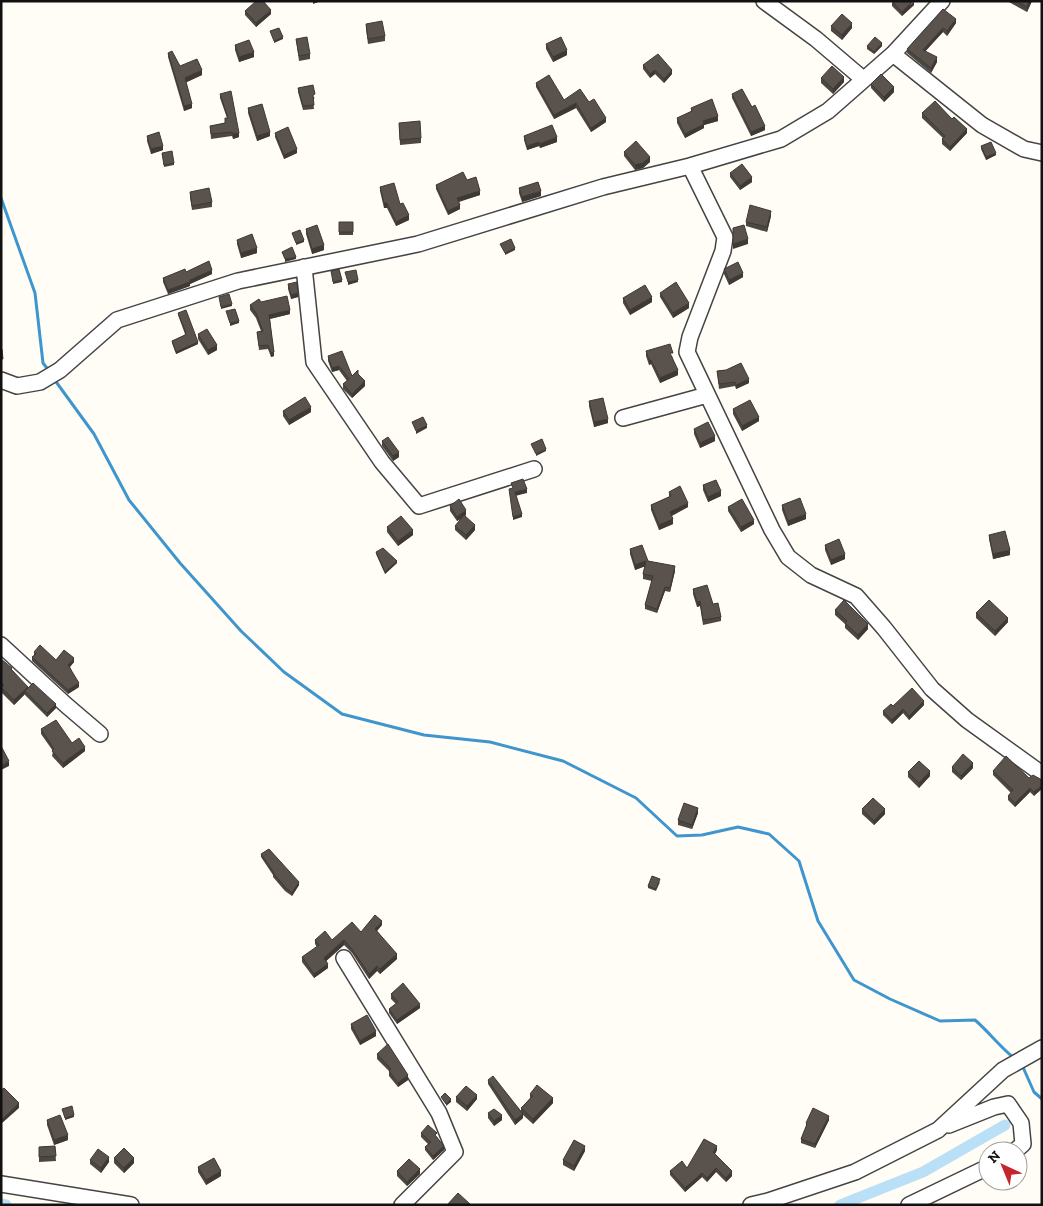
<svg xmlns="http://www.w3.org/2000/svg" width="1043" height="1206" font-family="'Zilla Slab',serif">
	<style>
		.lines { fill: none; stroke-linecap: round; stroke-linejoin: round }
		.stream { stroke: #3f96cf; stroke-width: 3 }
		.canal { stroke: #b9e0f7; stroke-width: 11 }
		.minor-casing { stroke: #444; stroke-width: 18 }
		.minor { stroke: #fff; stroke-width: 15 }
		.wall { fill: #4d4742 }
		.shaded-wall { fill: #3f3936 }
		.building { fill: #5a524d; stroke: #3f3936 }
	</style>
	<rect width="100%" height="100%" fill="#fffdf5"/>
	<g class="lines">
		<path class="stream" d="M1,198L35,293L43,363L50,372
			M54,379L94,434L129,500L180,563L241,631L284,672L342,714L424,735L490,742L563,761L636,798L677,836L702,835L738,827L769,834L799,861L818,921L854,980L890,999L940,1021L975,1020C989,1032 999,1046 1014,1058
			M1022,1065L1034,1092L1042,1099"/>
		<path class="canal" d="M1,1204L6,1205
			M840,1205L923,1172L1005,1125"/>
		<g class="minor-casing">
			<path id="minor" d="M764,1L816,39L863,79
				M893,54L982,125L1024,149L1042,153
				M690,166L725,237L723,251L690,337L687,352L772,530L788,557L811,575L856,596L884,628L932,689L967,720L1042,774
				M304,267L314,362L382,462L419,506L534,469
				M1,380L17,386L40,382L60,370L117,320L238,281L418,244L603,187L690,166L781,139L828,111L893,54L942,1
				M623,418L707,395
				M1,645L66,705L100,734
				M344,958L439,1113L455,1152L402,1205
				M949,1125L994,1107L1008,1104L1021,1123L1023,1144L1015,1151
				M1,1184L131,1205
				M751,1205L768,1201L855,1172L938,1130L1003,1070L1042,1048
				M909,1205L988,1167"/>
		</g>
		<use href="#minor" class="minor"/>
	</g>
	<path class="wall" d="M1007,1H1032L1027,12Z
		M892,2L914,5L902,16L892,6Z
		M943,9L956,23L947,36L943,32L925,51L937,62L931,73L907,53V49Z
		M245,11L271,14L256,27L245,15Z
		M366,24L385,36V41L368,44L366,29Z
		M831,26L852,28L842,40L831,31Z
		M296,39L310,54V59L299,61Z
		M546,44L567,55L553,62L546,49Z
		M235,45L254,57L239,62L235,50Z
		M867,46H882L874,54L867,49Z
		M168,53L180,66L202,75L186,82L192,108L184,111L168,57Z
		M643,65L672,74L664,83L655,74L650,78L643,69Z
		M821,78L844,82L833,94L821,83Z
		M536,83L564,100L589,102L606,122L591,132L576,108L554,119L536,87Z
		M871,84L894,92L884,102L871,88Z
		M298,88L315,98L313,99L314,109L303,110L298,92Z
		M220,94L239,137L233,139L232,136L211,139L210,126L225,123V118H227L220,98Z
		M732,94L752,107L765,130L751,136L732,98Z
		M248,108L270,136L257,141L248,113Z
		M691,108L718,121L704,125V128L685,138L677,123V118L691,112Z
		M922,113L952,119L967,133L950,151L942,144V139L943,138L922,118Z
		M399,123L421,138V143L400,145Z
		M275,133L297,153L284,159L275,137Z
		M147,136L163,150L151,154L147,141Z
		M524,136L557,142L540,148L539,146L527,150L524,140Z
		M981,146L996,155L986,160L981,149Z
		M624,152L650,162L643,168L635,170L624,156Z
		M162,153L174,163V165L164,167Z
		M730,173L752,182L740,190L730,177Z
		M467,180L480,195L459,202L460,209L448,215L436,189V185Z
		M380,187L409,220L396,226L387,208H384L380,191Z
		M519,188L541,196L522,202L519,193Z
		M190,192L212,202V207L192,210L190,197Z
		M771,216L767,232L746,226V222Z
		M339,222H353V235H339Z
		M306,229L324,250L312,254L306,234Z
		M237,240L257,253L241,258L237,244Z
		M724,269L743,277L729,285L724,274Z
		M186,272L212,274L190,284V286L168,294L163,282V278Z
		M288,284L298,297L291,299L288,289Z
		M660,293L689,308L673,318L660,297Z
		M623,298L652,302L630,315L623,303Z
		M261,302L290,314L270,319L274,356L271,357L268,349L259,350L257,332L261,331L256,318L250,310V305Z
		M178,313L198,344L176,354L172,343V341L185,335V334L178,315Z
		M198,334L217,350L208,355L198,339Z
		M646,351L673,357L672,358L678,375L660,383L651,364L649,365L646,356Z
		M328,356L352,376L358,374L365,386L352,398L343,389V384L347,381L339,370L332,372L328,361Z
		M726,370L749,383L736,389L735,386L719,389L717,371Z
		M589,401L608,423L594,427L589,406Z
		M733,409L759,421L742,431L733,414Z
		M283,411L311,412L289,425L283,416Z
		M694,429L715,441L700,448L694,434Z
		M382,441L399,457L393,461L382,446Z
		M703,485L721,496L708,502L703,490Z
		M669,492L688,507L672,516L673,524L659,530L651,510V505L669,497Z
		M782,505L806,519L788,526L782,510Z
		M450,506L466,515L465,516L475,530L466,540L455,530V526L461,519L457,521L450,511Z
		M728,507L754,524L741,532L728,511Z
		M387,527L413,535L398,546L387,532Z
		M989,535L1010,555L993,559L989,539Z
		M825,545L845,559L831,565L825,550Z
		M630,549L648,561L675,571L670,592L665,591L657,613L645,609V605L652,581L643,579V574L645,566L635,570L630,554Z
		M376,552L397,563L385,574L376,554Z
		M693,589L713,604L721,617V621L703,625L700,606L697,607L693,594Z
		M835,610L868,629L858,640L845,628V624L835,615Z
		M976,613L1008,622L995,636L976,618Z
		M34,652L56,660L74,662L70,667L79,687L68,694L32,661V657L34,656Z
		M1,659L12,670L28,689L56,708L47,717L25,695V694L14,705L1,692Z
		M924,705L909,720L903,713L892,724L883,715V711Z
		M41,729L72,743L85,751L63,768L52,756L53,751L41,734Z
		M952,767L973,768L961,780L952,772Z
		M993,771L1029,778L1042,780L1034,796L1030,792L1015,807L1008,800V796L1011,793L993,775Z
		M908,772L930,776L919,788L908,777Z
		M862,809L885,814L874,825L862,814Z
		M698,813L692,829L678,825V820Z
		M261,854L299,885L292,896L285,891L273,877V875L261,857Z
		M660,882L656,891L648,888V886Z
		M382,925L377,931L397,959L380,974L377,971L369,979L352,953L344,945L326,961L328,968L314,978L302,962V957L317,947L315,944V940H332Z
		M391,994L420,1008L397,1024L389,1013V1009L396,1004L391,999Z
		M351,1024L376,1036L360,1045L351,1029Z
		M377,1054L408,1080L398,1087L389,1076V1071L377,1059Z
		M488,1080L521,1111V1108L530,1098V1094L553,1103L533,1124L523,1115V1118L515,1125L488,1084Z
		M456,1097L477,1099L467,1111L456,1102Z
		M488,1113L502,1120L494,1126L488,1118Z
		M47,1120L68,1140L54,1145L47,1125Z
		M829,1120L815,1148L801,1143V1139L806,1127V1123Z
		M421,1133L437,1137L444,1150L433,1160L425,1150V1147L428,1144L421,1137Z
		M55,1146L56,1161L39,1162V1147Z
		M717,1150L715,1154L732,1176L726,1182L716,1172L707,1182L702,1177L685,1192L670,1175V1171L687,1168Z
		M585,1151L574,1171L563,1165V1160Z
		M114,1158L134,1163L124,1173L114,1163Z
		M90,1160L109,1162L101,1173L90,1164Z
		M198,1167L221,1176L206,1185L198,1172Z
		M397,1171L420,1174L407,1186L397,1176Z"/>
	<path class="shaded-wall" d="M313,1H321L313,4Z
		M914,1V5L902,16V12Z
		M1029,1H1032L1027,12V7Z
		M271,10V14L256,27V23Z
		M956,19V23L947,36V31Z
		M852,23V28L842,40V35Z
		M943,28V32L923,54V50Z
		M283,37V39L274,43V41Z
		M882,43V46L874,54V52Z
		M567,50V55L553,62V57Z
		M254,52V57L239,62V57Z
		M937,57V62L931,73V68Z
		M202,70V75L185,83V78Z
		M655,70V74L650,78V74Z
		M672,70V74L664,83V79Z
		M844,77V82L833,94V89Z
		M894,87V92L884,102V97Z
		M576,103V108L554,119V115Z
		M192,104V108L184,111V106Z
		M718,116V121L704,125V128L685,138V134L703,121Z
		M606,118V122L591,132V128Z
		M765,126V130L751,136V132Z
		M967,129V133L950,151V147Z
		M270,132V136L257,141V136Z
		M239,133V137L233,139V134Z
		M557,137V142L540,148V144Z
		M539,142V146L527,150V146Z
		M163,146V150L151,154V149Z
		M297,149V153L284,159V155Z
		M996,153V155L986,160V157Z
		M650,157V162L643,168L635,170V165Z
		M752,177V182L740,190V186Z
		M480,191V195L457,202V198Z
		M541,191V196L522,202V197Z
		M384,203H387V208H384Z
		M460,205V209L448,215V211Z
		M771,211V216L767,232V227Z
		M409,215V220L396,226V222Z
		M748,239V244L733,249V244Z
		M304,240V242L296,245V243Z
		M324,245V250L312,254V249Z
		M257,248V253L241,258V253Z
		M515,248V250L505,255V253Z
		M296,257V259L285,262V259Z
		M212,270V274L190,284V286L168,294V290Z
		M743,273V277L729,285V280Z
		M342,280V282L333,284V282Z
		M358,280V282L348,285V282Z
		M298,293V297L291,299V295Z
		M652,297V302L630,315V310Z
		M689,303V308L673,318V313Z
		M232,304V306L221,309V307Z
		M290,310V314L269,319V315Z
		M239,321V323L230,326V323Z
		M198,342V344L176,354V352Z
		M217,345V350L208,355V350Z
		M274,352V356L271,357V353Z
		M649,360H651V364L649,365Z
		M339,366V370L332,372V368Z
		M678,370V375L660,383V378Z
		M749,379V383L736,389V385Z
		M365,381V386L352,398V394Z
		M311,407V412L289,425V420Z
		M759,417V421L742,431V426Z
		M608,419V423L594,427V422Z
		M427,425V428L416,434V431Z
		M715,436V441L700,448V443Z
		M546,449V451L536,456V454Z
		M399,452V457L393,461V456Z
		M527,489V493L515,496V492Z
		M721,491V496L708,502V497Z
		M688,503V507L670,516V512Z
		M466,510V515L457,521V517Z
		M522,514V517L513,520V517Z
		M806,514V519L788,526V521Z
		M673,519V524L659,530V525Z
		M754,520V524L741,532V527Z
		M475,525V530L466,540V535Z
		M413,530V535L398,546V541Z
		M1010,550V555L993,559V554Z
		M845,554V559L831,565V560Z
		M397,561V563L385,574V572Z
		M646,561V566L635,570V565Z
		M675,566V571L670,592V588Z
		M665,587V591L657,613V609Z
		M700,601V606L697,607V602Z
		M1008,618V622L995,636V631Z
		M868,624V629L858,640V635Z
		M74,658V662L68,669V665Z
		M79,683V687L68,694V690Z
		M28,687V691H25V694L14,705V700Z
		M924,701V705L909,720V716Z
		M56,704V708L47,717V713Z
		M903,709V713L892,724V720Z
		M85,747V751L63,768V763Z
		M9,761V766L1,770V766Z
		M973,763V768L961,780V776Z
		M930,771V776L919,788V783Z
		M1042,785V789L1034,796V792Z
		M1030,788V792L1015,807V803Z
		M698,808V813L692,829V825Z
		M885,809V814L874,825V821Z
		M299,882V885L292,896V893Z
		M382,921V925L375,933V929Z
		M344,940V945L324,963V958Z
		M397,954V959L380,974V969Z
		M328,964V968L314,978V974Z
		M377,966V971L369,979V974Z
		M420,1004V1008L397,1024V1020Z
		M376,1031V1036L360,1045V1041Z
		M408,1075V1080L398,1087V1083Z
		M477,1095V1099L467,1111V1106Z
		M553,1098V1103L533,1124V1119Z
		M451,1099V1102L446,1106V1104Z
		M19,1103V1108L1,1124V1120Z
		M523,1114V1118L515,1125V1120Z
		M74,1115V1117L65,1120V1118Z
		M502,1115V1120L494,1126V1121Z
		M829,1116V1120L815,1148V1144Z
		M68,1135V1140L54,1145V1140Z
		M444,1146V1150L433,1160V1156Z
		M585,1146V1151L574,1171V1166Z
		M717,1146V1150L713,1157V1152Z
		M109,1157V1162L101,1173V1168Z
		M134,1158V1163L124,1173V1168Z
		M716,1168V1172L707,1182V1178Z
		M420,1169V1174L407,1186V1182Z
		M221,1171V1176L206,1185V1180Z
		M732,1171V1176L726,1182V1178Z
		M702,1173V1177L685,1192V1188Z"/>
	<path class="building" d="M256,1H263L271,10L256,23L245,11Z
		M892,1H913L902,12Z
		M1016,1H1029L1027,7Z
		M943,9L956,19L947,31L943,28L923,50L937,57L931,68L907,49Z
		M842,14L852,23L842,35L831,26Z
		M382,21L385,36L368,39L366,24Z
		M279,28L283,37L274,41L270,31Z
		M307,37L310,54L299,56L296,39Z
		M561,37L567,50L553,57L546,44Z
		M875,37L882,43L874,52L867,46Z
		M249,40L254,52L239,57L235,45Z
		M172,51L180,66L197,59L202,70L185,78L192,104L184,106L168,53Z
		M658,54L672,70L664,79L655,70L650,74L643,65Z
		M832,66L844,77L833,89L821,78Z
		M881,74L894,87L884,97L871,84Z
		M549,75L564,100L580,89L589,102L594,99L606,118L591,128L576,103L554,115L536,83Z
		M313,85L315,94L313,95L314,105L303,106L298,88Z
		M742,89L752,107L755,105L765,126L751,132L732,94Z
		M231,91L239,133L233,134L232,132L211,134L210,126L225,123V118H228L220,94Z
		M712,99L718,116L703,121L704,124L685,134L677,118L692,111L691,108Z
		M935,101L952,119L954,117L967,129L950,147L942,139L945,136L922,113Z
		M262,104L270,132L257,136L248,108Z
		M420,121L421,138L400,140L399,123Z
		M552,125L557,137L540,144L539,142L527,146L524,136Z
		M288,127L297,149L284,155L275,133Z
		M159,132L163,146L151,149L147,136Z
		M636,141L650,157L643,163L635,165L624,152Z
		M991,142L996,153L986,157L981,146Z
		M172,151L174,163L164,165L162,153Z
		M742,164L752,177L740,186L730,173Z
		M463,172L467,180L476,177L480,191L457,198L460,205L448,211L436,185Z
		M538,182L541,191L522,197L519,188Z
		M394,183L400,204L403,203L409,215L396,222L387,203H384L380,187Z
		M209,188L212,202L192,206L190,192Z
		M750,205L771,211L767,227L746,222Z
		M339,222H353V232H339Z
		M317,225L324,245L312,249L306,229Z
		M744,225L748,239L733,244V228Z
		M300,230L304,240L296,243L292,233Z
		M252,234L257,248L241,253L237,240Z
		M511,239L515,248L505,253L500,244Z
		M292,247L296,257L285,259L282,252Z
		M209,261L212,270L190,280V282L168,290L163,278L185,269L186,272Z
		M738,262L743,273L729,280L724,269Z
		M339,269L342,280L333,282L331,271Z
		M356,270L358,280L348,282L345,272Z
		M297,282L298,293L291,295L288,284Z
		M676,282L689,303L673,313L660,293Z
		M645,285L652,297L630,310L623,298Z
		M229,294L232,304L221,307L219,297Z
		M287,296L290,310L269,315L274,352L271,353L268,345L259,346L257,332L263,331L256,313L250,305L259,299L261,302Z
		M235,309L239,321L230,323L226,311Z
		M186,310L198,342L176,352L172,341L185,335L186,333L178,313Z
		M207,329L217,345L208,350L198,334Z
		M670,344L673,353H670L678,370L660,378L651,360H649L646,351Z
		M1,349H2L3,359H1Z
		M342,351L352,376L358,370V374L365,381L352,394L343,384L349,379L339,366L332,368L328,356Z
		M741,363L749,379L736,385L735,382L719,384L717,371L726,370Z
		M305,397L311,407L289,420L283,411Z
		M603,398L608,419L594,422L589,401Z
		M750,400L759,417L742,426L733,409Z
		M423,417L427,425L416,431L412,422Z
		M708,422L715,436L700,443L694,429Z
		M388,437L399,452L393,456L382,441Z
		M542,439L546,449L536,454L531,444Z
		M523,479L527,489L515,492L522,514L513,517L509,489L513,488L511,483Z
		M716,480L721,491L708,497L703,485Z
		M680,486L688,503L670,512L673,519L659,525L651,505L671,496L669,492Z
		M800,498L806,514L788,521L782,505Z
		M459,499L466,510L457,517L450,506Z
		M742,499L754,520L741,527L728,507Z
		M464,515L475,525L466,535L455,526Z
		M401,516L413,530L398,541L387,527Z
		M1005,531L1010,550L993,554L989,535Z
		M839,539L845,554L831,560L825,545Z
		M642,545L648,561L675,566L670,588L665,587L657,609L645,605L653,576L643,574L646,561L635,565L630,549Z
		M383,548L397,561L385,572L376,552Z
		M707,585L713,604L718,603L721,617L703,620L700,601L697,602L693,589Z
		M844,600L868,624L858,635L845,623L847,621L835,610Z
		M989,600L1008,618L995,631L976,613Z
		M40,645L56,660L64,650L74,658L68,665L79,683L68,690L32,657L36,654L34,652Z
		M1,659L12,668L11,669L28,687L14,700L1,687L4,685L1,683Z
		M33,683L56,704L47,713L25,691Z
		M912,688L924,701L909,716L903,709L892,720L883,711L891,704L893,706Z
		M56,720L72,743L79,738L85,747L63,763L52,751L54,749L41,729Z
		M1,746L9,761L1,766Z
		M963,754L973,763L961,776L952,767Z
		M1006,756L1029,778L1033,775L1042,780V785L1034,792L1030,788L1015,803L1008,796L1013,790L993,771Z
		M919,761L930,771L919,783L908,772Z
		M873,798L885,809L874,821L862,809Z
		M684,803L698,808L692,825L678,820Z
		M269,849L299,882L292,893L285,887L273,873H274L261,854Z
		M652,876L660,879L656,889L648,886Z
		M375,915L382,921L375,929L397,954L380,969L377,966L369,974L352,949L344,940L324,958L328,964L314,974L302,957L319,945L315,940L325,931L332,940L352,922L361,932Z
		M403,983L420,1004L397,1020L389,1009L398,1002L391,994Z
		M367,1015L376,1031L360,1041L351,1024Z
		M388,1044L408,1075L398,1083L389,1071L391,1069L377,1054Z
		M493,1076L523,1114L515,1120L488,1080Z
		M537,1085L553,1098L533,1119L521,1108L533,1096L530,1094Z
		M466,1086L477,1095L467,1106L456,1097Z
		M4,1088L19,1103L1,1120V1090Z
		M445,1093L451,1099L446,1104L441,1097Z
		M72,1106L74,1115L65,1118L62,1109Z
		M813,1108L829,1116L815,1144L801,1139L807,1124L806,1123Z
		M494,1109L502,1115L494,1121L488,1113Z
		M60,1115L68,1135L54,1140L47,1120Z
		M428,1125L437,1133L435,1135L444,1146L433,1156L425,1147L431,1142L421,1133Z
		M704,1139L717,1146L713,1152L732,1171L726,1178L716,1168L707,1178L702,1173L685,1188L670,1171L682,1161L687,1168Z
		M574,1140L585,1146L574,1166L563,1160Z
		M55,1146L56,1156L39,1157V1147Z
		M124,1148L134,1158L124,1168L114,1158Z
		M98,1149L109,1157L101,1168L90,1160Z
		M214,1158L221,1171L206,1180L198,1167Z
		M409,1159L420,1169L407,1182L397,1171Z
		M458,1193L470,1204L469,1205H447Z"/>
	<rect width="1043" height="1206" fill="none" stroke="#111111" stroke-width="5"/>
	<g transform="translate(1003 1166) rotate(316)"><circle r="24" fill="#ffffff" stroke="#a0a0a0"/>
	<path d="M0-4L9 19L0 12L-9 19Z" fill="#c4262e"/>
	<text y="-8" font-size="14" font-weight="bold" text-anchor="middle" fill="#111111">N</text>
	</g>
</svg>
